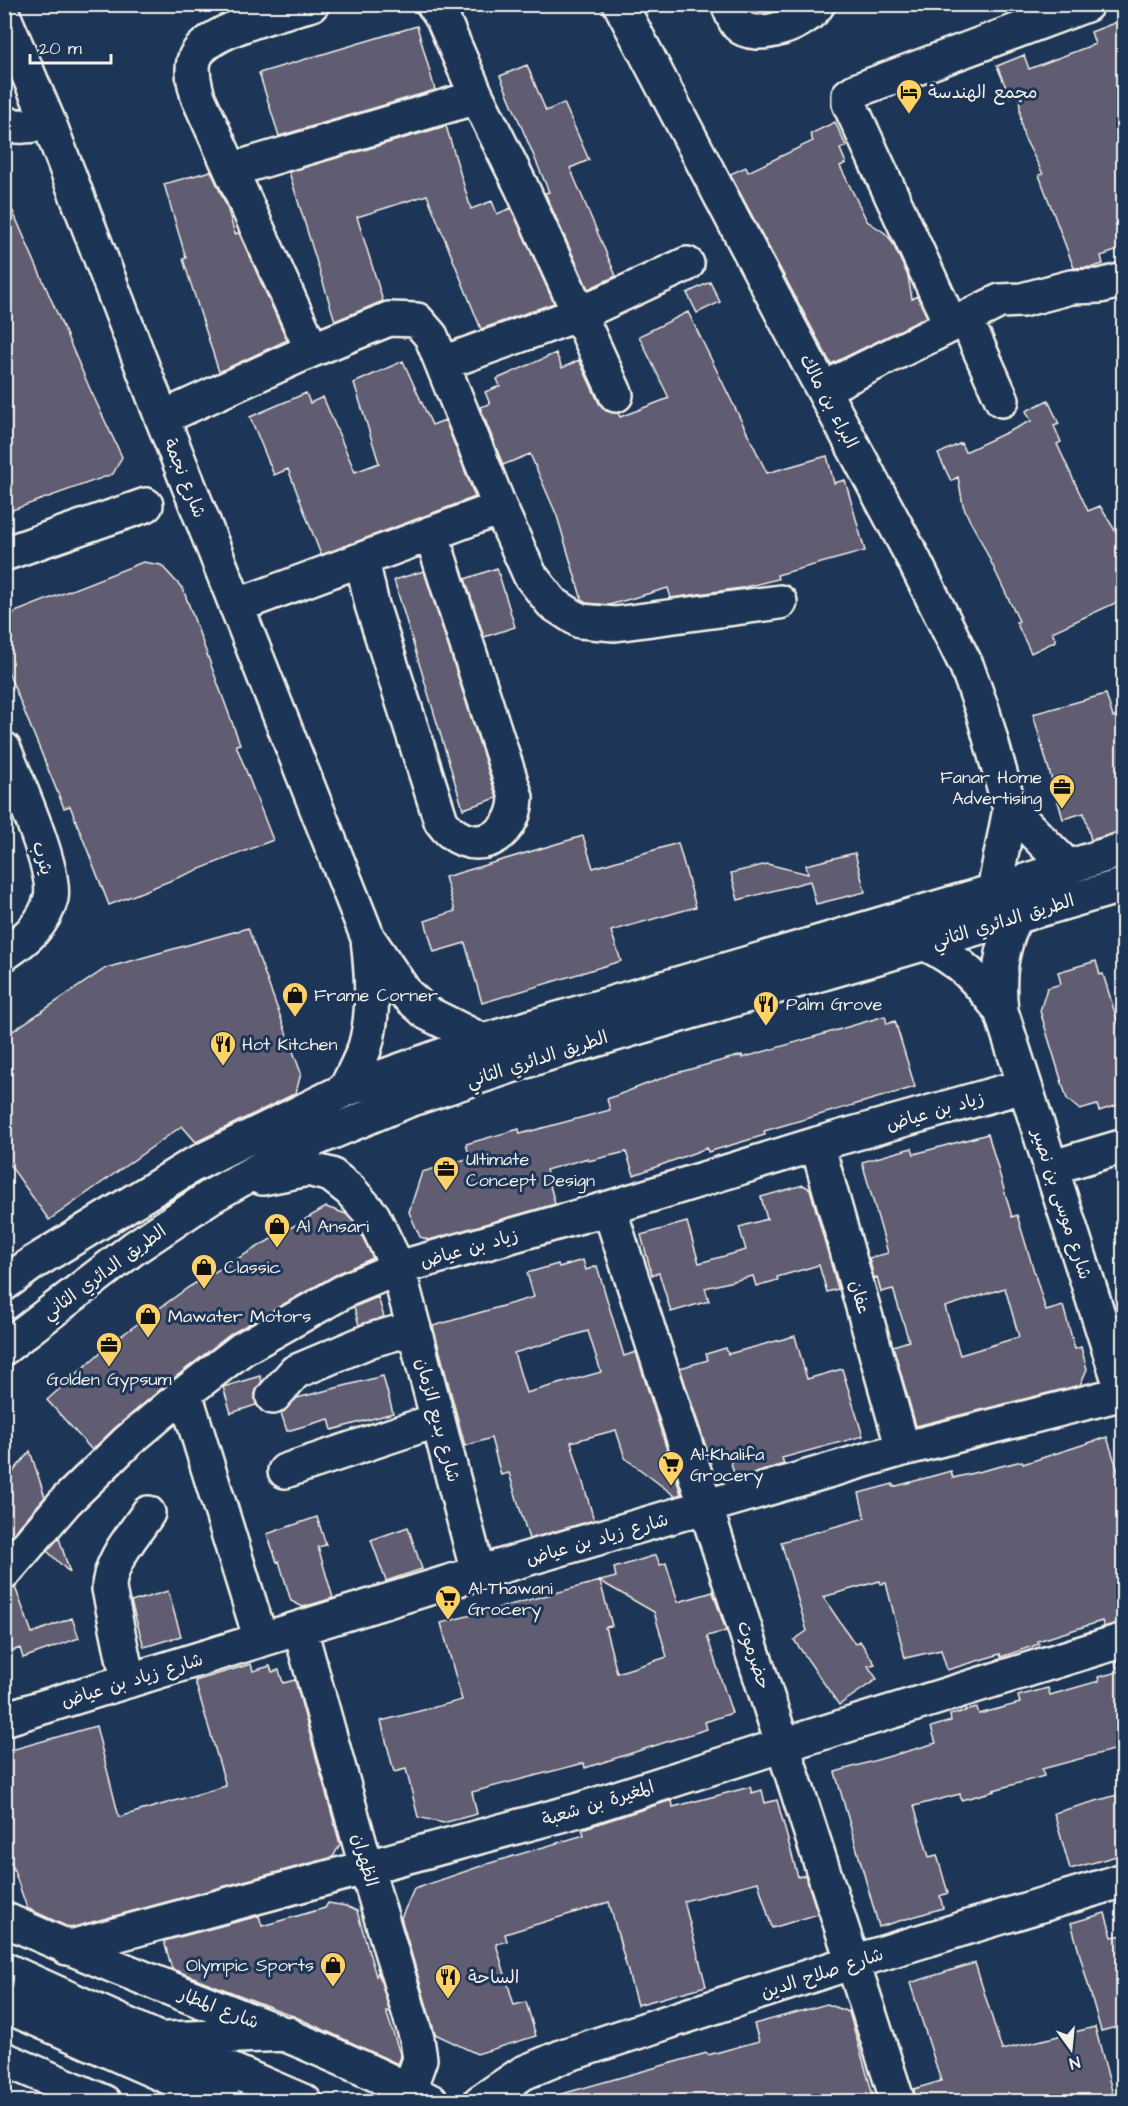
<svg xmlns="http://www.w3.org/2000/svg" width="1128" height="2106" font-family="'Architects Daughter','Playpen Sans Arabic',sans-serif">
	<style>
		.building { fill: #615c72; stroke: #f4f1e8; stroke-width: 1.5; fill-rule: evenodd }
		.lines { fill: none; stroke-linecap: round; stroke-linejoin: round }
		.minor-casing { stroke: #f4f1e8; stroke-width: 38 }
		.major-casing { stroke: #f4f1e8; stroke-width: 38 }
		.minor { stroke: #1d3557; stroke-width: 33 }
		.major { stroke: #1d3557; stroke-width: 33 }
		.labels { text-anchor: middle; stroke-width: 6; stroke-linejoin: round; paint-order: stroke }
		.poi-label { font-size: 18px; fill: #f4f1e8; stroke: #1d3557; text-anchor: start }
		.street-label { font-size: 18px; fill: #f4f1e8; stroke: #1d3557 }
	</style>
	<rect width="100%" height="100%" fill="#1d3557"/>
	<filter id="ink" filterUnits="userSpaceOnUse"><feTurbulence type="fractalNoise" baseFrequency=".0167" numOctaves="2"/><feDisplacementMap in="SourceGraphic" scale="12" xChannelSelector="R" yChannelSelector="G"/><feConvolveMatrix kernelMatrix="1 2 1 2 8 2 1 2 1" color-interpolation-filters="sRGB"/></filter>
	<g filter="url(#ink)">
		<path class="building" d="M1117,22L1124,39V248L1101,256L1103,264L1093,267L1074,268L1039,175L1043,174L1024,137L1021,124L1019,93L1010,97L997,66L1024,55L1029,69L1095,44L1091,32Z
			M417,26L435,90L279,136L259,73Z
			M527,65L546,111L564,103L589,160L570,168L616,276L588,289L545,193L549,192L500,76Z
			M835,122L846,146L840,149L846,163L840,166L867,221L885,233L891,240L908,276L912,299L917,296L927,317L831,364L730,174L746,167L748,172L813,141L810,134Z
			M446,126L471,209L492,201L497,214L511,208L554,303L481,329L427,195L357,217L383,301L335,321L289,172Z
			M211,171L227,207L235,234L239,233L287,340L219,372L183,259L186,258L164,184Z
			M4,191L90,389L122,457L113,474L4,513Z
			M710,282L720,302L697,313L687,293Z
			M688,312L767,473L827,456L834,483L845,480L865,551L777,575L778,579L741,588L671,598L668,588L609,605L586,603L582,600L557,516L530,454L503,465L480,407L490,404L485,392L500,386L497,379L556,353L562,368L579,360L599,403L606,411L618,413L620,417L669,398L639,336Z
			M403,361L432,425L445,420L475,497L321,555L288,469L274,475L250,417L306,393L310,403L323,397L355,472L379,463L354,383Z
			M1048,400L1059,424L1054,426L1061,442L1057,444L1088,511L1100,506L1119,537L1124,549V599L1052,632L1056,641L1031,653L1016,622L1019,621L980,539L969,519L963,505L958,477L951,481L938,454L961,443L965,452L1031,421L1026,411Z
			M143,562L161,565L183,589L240,744L236,745L273,840L109,905L70,806L64,808L4,662L5,628L15,612Z
			M497,568L515,627L484,637L465,579Z
			M424,571L497,798L463,809L394,580Z
			M1106,694L1113,717L1124,715V831L1091,840L1084,813L1063,819L1033,714Z
			M583,836L593,868L678,843L696,907L611,931L621,961L482,1003L465,943L434,952L425,921L455,911L445,877Z
			M855,853L865,892L816,904L810,881L738,900L731,873L767,864L808,874L806,865Z
			M248,928L301,1073L296,1093L196,1142L182,1126L49,1220L4,1157V1037L106,968Z
			M1096,961L1100,975L1103,974L1124,1042V1103L1099,1111L1097,1105L1080,1110L1067,1099L1040,1011L1047,988L1061,984L1058,972Z
			M885,1016L887,1024L895,1021L915,1087L764,1131L765,1135L708,1152L707,1148L634,1175L626,1152L588,1161V1158L546,1170L555,1204L429,1240L420,1237L409,1212L422,1172L470,1158L466,1144L519,1129L520,1134L610,1110L607,1099L673,1074L742,1055V1058Z
			M988,1134L1012,1217L1017,1215L1046,1311L1063,1306L1075,1349L1081,1347L1087,1369L1080,1385L916,1426L893,1346L909,1341L893,1289L881,1292L877,1277L874,1278L869,1258L888,1253L862,1162L912,1148L914,1154ZM1005,1288L1019,1337L960,1355L945,1307Z
			M803,1185L810,1189L838,1289L827,1292L819,1265L777,1277L778,1280L756,1286L753,1276L705,1288L709,1301L671,1312L659,1273L652,1275L641,1235L687,1222L699,1263L746,1250L739,1227L767,1219L761,1197Z
			M326,1207L346,1214L357,1226L373,1258L339,1273L231,1334L173,1379L116,1427L92,1450L47,1400L111,1343L189,1287Z
			M583,1260L586,1270L597,1266L624,1356L636,1352L681,1494L675,1496L625,1458L616,1430L571,1442L594,1520L529,1539L509,1473L501,1475L491,1438L465,1446L433,1326L534,1297L527,1273L558,1264L559,1267ZM588,1331L601,1372L526,1393L514,1353Z
			M378,1297L384,1317L359,1325L354,1307Z
			M795,1336L807,1379L842,1369L863,1436L782,1458L784,1464L735,1478L729,1455L710,1459L680,1368L708,1360L706,1354L726,1348L728,1354Z
			M260,1376L262,1381L255,1394L256,1405L231,1413L223,1387Z
			M383,1376L393,1413L332,1430L329,1419L287,1431L281,1413L297,1398Z
			M1107,1437L1124,1490V1622L1104,1627L1102,1621L1038,1641L1039,1644L1001,1657L1000,1654L947,1670L941,1650L905,1658L886,1583L881,1584L880,1581L823,1597L855,1644L860,1641L875,1664L868,1666L877,1679L839,1705L794,1640L807,1631L781,1542L865,1518L859,1493L893,1484V1487L951,1471L953,1478L1022,1461L1023,1464Z
			M30,1451L45,1497L4,1544V1483Z
			M317,1517L326,1545L318,1547L333,1598L303,1607L291,1601L279,1561L277,1562L267,1534Z
			M408,1527L422,1569L386,1581L371,1540Z
			M59,1538L70,1573L47,1551Z
			M656,1555L660,1565L666,1563L678,1602L713,1592L726,1631L707,1636L732,1713L705,1722L707,1729L585,1768L584,1763L472,1792L477,1814L443,1823L418,1817L406,1769L394,1772L381,1721L462,1700L441,1623L616,1577L614,1568ZM600,1581L654,1612L667,1657L617,1673L605,1627L612,1626Z
			M15,1587L32,1633L72,1618L79,1638L23,1658L20,1648L4,1654V1591Z
			M168,1591L181,1636L144,1647L131,1602Z
			M1124,1660V1747L1042,1769L1044,1776L994,1790L995,1791L961,1800L960,1794L914,1806L929,1857L937,1855L948,1893L940,1896L943,1908L879,1927L835,1772L936,1743L931,1727L951,1721L950,1715L977,1708L979,1714L1020,1703L1018,1696L1048,1688L1050,1695L1099,1681L1098,1677L1118,1672L1115,1662Z
			M251,1664L253,1671L270,1666L272,1672L279,1670L283,1683L295,1680L340,1844L333,1857L70,1928L27,1908L11,1862L4,1864V1752L96,1726L119,1817L226,1786L195,1681Z
			M750,1787L752,1793L762,1790L765,1803L777,1800L798,1877L805,1875L818,1914L772,1928L758,1882L684,1901L706,1986L637,2005L609,1902L505,1934L507,1941L496,1944L514,2005L526,2002L536,2036L477,2054L435,2034L401,1918L414,1889L487,1864L584,1835L582,1829L672,1800L673,1807Z
			M1124,1793V1854L1070,1869L1054,1813Z
			M328,1903L346,1906L357,1911L376,1976L378,1972L390,2012L386,2011L401,2057L398,2064L296,2017L172,1969L164,1941L259,1916L262,1926L325,1908Z
			M1105,1913L1112,1937L1124,1935V2025L1101,2031L1071,1923Z
			M975,1963L1002,2050L1095,2027L1115,2102H916L914,2089L941,2081L910,1983Z
			M827,2004L849,2012L875,2102H559L558,2095L707,2053L708,2055L759,2041L754,2024Z"/>
		<g class="lines">
			<g class="minor-casing">
				<path id="minor" d="M312,4C285,12 200,31 194,61C191,73 195,85 198,97L312,350
					M620,4L791,330L913,558L967,667L983,712L1010,809L994,891
					M728,4C731,11 734,21 738,25C756,43 807,23 818,4
					M4,17L49,123L162,418L368,938L406,994L427,1013L483,1041
					M477,97L521,186L616,395
					M4,123C18,129 34,125 49,123
					M231,170L477,97L443,19L433,4
					M951,325L849,103V95L855,91L1086,5
					M974,337L1002,400
					M443,363L579,314L687,264
					M823,389L1000,301L1022,300L1071,287L1100,286L1124,280
					M162,418L312,350L389,319L417,320L431,336L500,508
					M4,554L146,505
					M362,560L372,605L441,821C467,859 515,842 516,797L431,533
					M236,606L500,508L530,575L552,603L580,621L615,624L780,602
					M4,749C16,779 57,870 51,898C44,925 26,939 4,954
					M1010,809L1068,867
					M1015,916C1001,951 997,974 1001,1011L1124,1396
					M926,944C962,962 977,979 1001,1011
					M345,1090C352,1076 360,1061 365,1047C375,1013 372,974 368,939
					M817,1144L903,1449
					M1050,1168L1124,1146
					M609,1208L898,2102
					M398,1268L478,1573
					M185,1393L261,1640
					M273,1397L295,1372L371,1340L414,1328
					M285,1471L438,1420
					M4,1573L66,1501L128,1441L185,1393L242,1349L348,1289L398,1268L609,1208L817,1144L1024,1086
					M300,1629L366,1866L417,2039L420,2059L409,2090
					M128,1681L109,1589C109,1561 133,1536 148,1513
					M4,1719L478,1573L903,1449L1124,1393
					M4,1919C145,1984 294,2030 432,2102
					M67,1948L579,1810L783,1745L1124,1640
					M480,2102L523,2073L566,2055L853,1962L1124,1880"/>
			</g>
			<g class="major-casing">
				<path id="major" d="M262,1178L308,1169L331,1175L350,1190L373,1216L398,1268
					M4,1284L33,1263L191,1166L345,1090L483,1041L994,891L1124,849
					M4,1348L134,1248L210,1197L306,1143L409,1100L544,1055L1124,885
					M4,1969L159,2039L305,2102
					M4,2005L225,2102
					M167,2039L288,2034
					M4,2059L104,2102"/>
			</g>
			<use href="#minor" class="minor"/>
			<use href="#major" class="major"/>
		</g>
	</g>
	<defs>
		<g id="hotel-pin" transform="scale(1.35)"><path d="M0 17L-7.5 6A9.5 9.5 0 1 1 7.5 6Z" fill="#ffd166" stroke="#1d3557"/><path d="M-6-4.5h1.5V1H6V5H4.5V3h-9V5H-6ZM-4 0a1.8 1.8 0 1 1 3.6 0ZM.5 0V-2.5h3Q6-2.5 6 0Z" fill="#111"/></g>
		<g id="office-pin" transform="scale(1.35)"><path d="M0 17L-7.5 6A9.5 9.5 0 1 1 7.5 6Z" fill="#ffd166" stroke="#1d3557"/><path d="M-6-3h4V-5.5h4V-3h4V5H-6ZM-1-4.5V-3h2v-1.5ZM-6 0V1H6V0Z" fill="#111"/></g>
		<g id="shop-pin" transform="scale(1.35)"><path d="M0 17L-7.5 6A9.5 9.5 0 1 1 7.5 6Z" fill="#ffd166" stroke="#1d3557"/><path d="M-5-2.5h2.3a2.7 3.5 0 0 1 5.4 0H5L5.5 6h-11ZM-1.5-2.5h3a1.5 2.3 0 0 0-3 0Z" fill="#111"/></g>
		<g id="restaurant-pin" transform="scale(1.35)"><path d="M0 17L-7.5 6A9.5 9.5 0 1 1 7.5 6Z" fill="#ffd166" stroke="#1d3557"/><path d="M-5-6h1v4h1v-4h1v4h1v-4h1v5L-1.5 .5V6h-2V.5L-5-1ZM5-6V6H3V1.5H1.5Q1.5-4 5-6Z" fill="#111"/></g>
		<g id="supermarket-pin" transform="scale(1.35)"><path d="M0 17L-7.5 6A9.5 9.5 0 1 1 7.5 6Z" fill="#ffd166" stroke="#1d3557"/><path d="M-6-5.5h2.5l.6 2H6L4.5 2H-2.5L-4.4-4H-6ZM-1.5 3.2a1.3 1.3 0 1 0 .1 0ZM3 3.2a1.3 1.3 0 1 0 .1 0Z" fill="#111"/></g>
	</defs>
	<g fill-rule="evenodd">
		<use href="#hotel-pin" x="909" y="92"/>
		<use href="#office-pin" x="1062" y="787"/>
		<use href="#shop-pin" x="295" y="995"/>
		<use href="#restaurant-pin" x="766" y="1004"/>
		<use href="#restaurant-pin" x="223" y="1044"/>
		<use href="#office-pin" x="446" y="1169"/>
		<use href="#shop-pin" x="277" y="1226"/>
		<use href="#shop-pin" x="204" y="1267"/>
		<use href="#shop-pin" x="148" y="1316"/>
		<use href="#office-pin" x="109" y="1345"/>
		<use href="#supermarket-pin" x="671" y="1464"/>
		<use href="#supermarket-pin" x="448" y="1598"/>
		<use href="#shop-pin" x="333" y="1965"/>
		<use href="#restaurant-pin" x="448" y="1977"/>
	</g>
	<g class="labels">
		<g class="poi-label">
			<text x="928" y="98">مجمع الهندسة</text>
			<text x="1042" y="783" text-anchor="end">Fanar Home<tspan x="1042" dy="21">Advertising</tspan></text>
			<text x="314" y="1001">Frame Corner</text>
			<text x="786" y="1010">Palm Grove</text>
			<text x="242" y="1050">Hot Kitchen</text>
			<text x="466" y="1165">Ultimate<tspan x="466" dy="21">Concept Design</tspan></text>
			<text x="296" y="1232">Al Ansari</text>
			<text x="224" y="1273">Classic</text>
			<text x="168" y="1322">Mawater Motors</text>
			<text x="109" y="1385" text-anchor="middle">Golden Gypsum</text>
			<text x="690" y="1460">Al-Khalifa<tspan x="690" dy="21">Grocery</tspan></text>
			<text x="468" y="1594">Al-Thawani<tspan x="468" dy="21">Grocery</tspan></text>
			<text x="314" y="1971" text-anchor="end">Olympic Sports</text>
			<text x="468" y="1983">الساحة</text>
		</g>
		<g class="street-label">
			<text transform="translate(829 401) rotate(62)" y="6">البراء بن مالك</text>
			<text transform="translate(185 478) rotate(68)" y="6">شارع نجمة</text>
			<text transform="translate(43 858) rotate(74)" y="6">يثرب</text>
			<text transform="translate(1003 921) rotate(-17)" y="6">الطريق الدائري الثاني</text>
			<text transform="translate(537 1059) rotate(-18)" y="6">الطريق الدائري الثاني</text>
			<text transform="translate(935 1111) rotate(-16)" y="6">زياد بن عياض</text>
			<text transform="translate(1062 1204) rotate(72)" y="6">شارع موسى بن نصير</text>
			<text transform="translate(469 1248) rotate(-16)" y="6">زياد بن عياض</text>
			<text transform="translate(104 1272) rotate(-36)" y="6">الطريق الدائري الثاني</text>
			<text transform="translate(860 1297) rotate(74)" y="6">عفان</text>
			<text transform="translate(438 1420) rotate(75)" y="6">شارع بديع الزمان</text>
			<text transform="translate(597 1539) rotate(-16)" y="6">شارع زياد بن عياض</text>
			<text transform="translate(754 1655) rotate(72)" y="6">حضرموت</text>
			<text transform="translate(132 1680) rotate(-17)" y="6">شارع زياد بن عياض</text>
			<text transform="translate(598 1803) rotate(-17)" y="6">المغيرة بن شعبة</text>
			<text transform="translate(365 1860) rotate(74)" y="6">الظهران</text>
			<text transform="translate(822 1973) rotate(-18)" y="6">شارع صلاح الدين</text>
			<text transform="translate(219 2008) rotate(21)" y="6">شارع المطار</text>
		</g>
	</g>
	<rect width="1128" height="2106" fill="none" stroke="#1d3557" stroke-width="24"/>
	<rect x="12" y="12" width="1104" height="2082" fill="none" stroke="#f4f1e8" stroke-width="2" filter="url(#ink)"/>
	<g transform="translate(1071 2049) rotate(165)" stroke="#1d3557" stroke-width="4.5" paint-order="stroke">
	<path d="M0-4.5L10 22L0 15L-10 22Z" fill="#f4f1e8"/>
	<text y="-9" font-size="16" font-weight="bold" text-anchor="middle" fill="#f4f1e8">N</text>
	</g>
	<path d="M30 54v9h81v-9" fill="none" stroke="#f4f1e8" stroke-width="3"/>
	<text x="39" y="54" font-size="18" fill="#f4f1e8" stroke="#1d3557" stroke-width="4.5" paint-order="stroke">20 m</text>
</svg>
